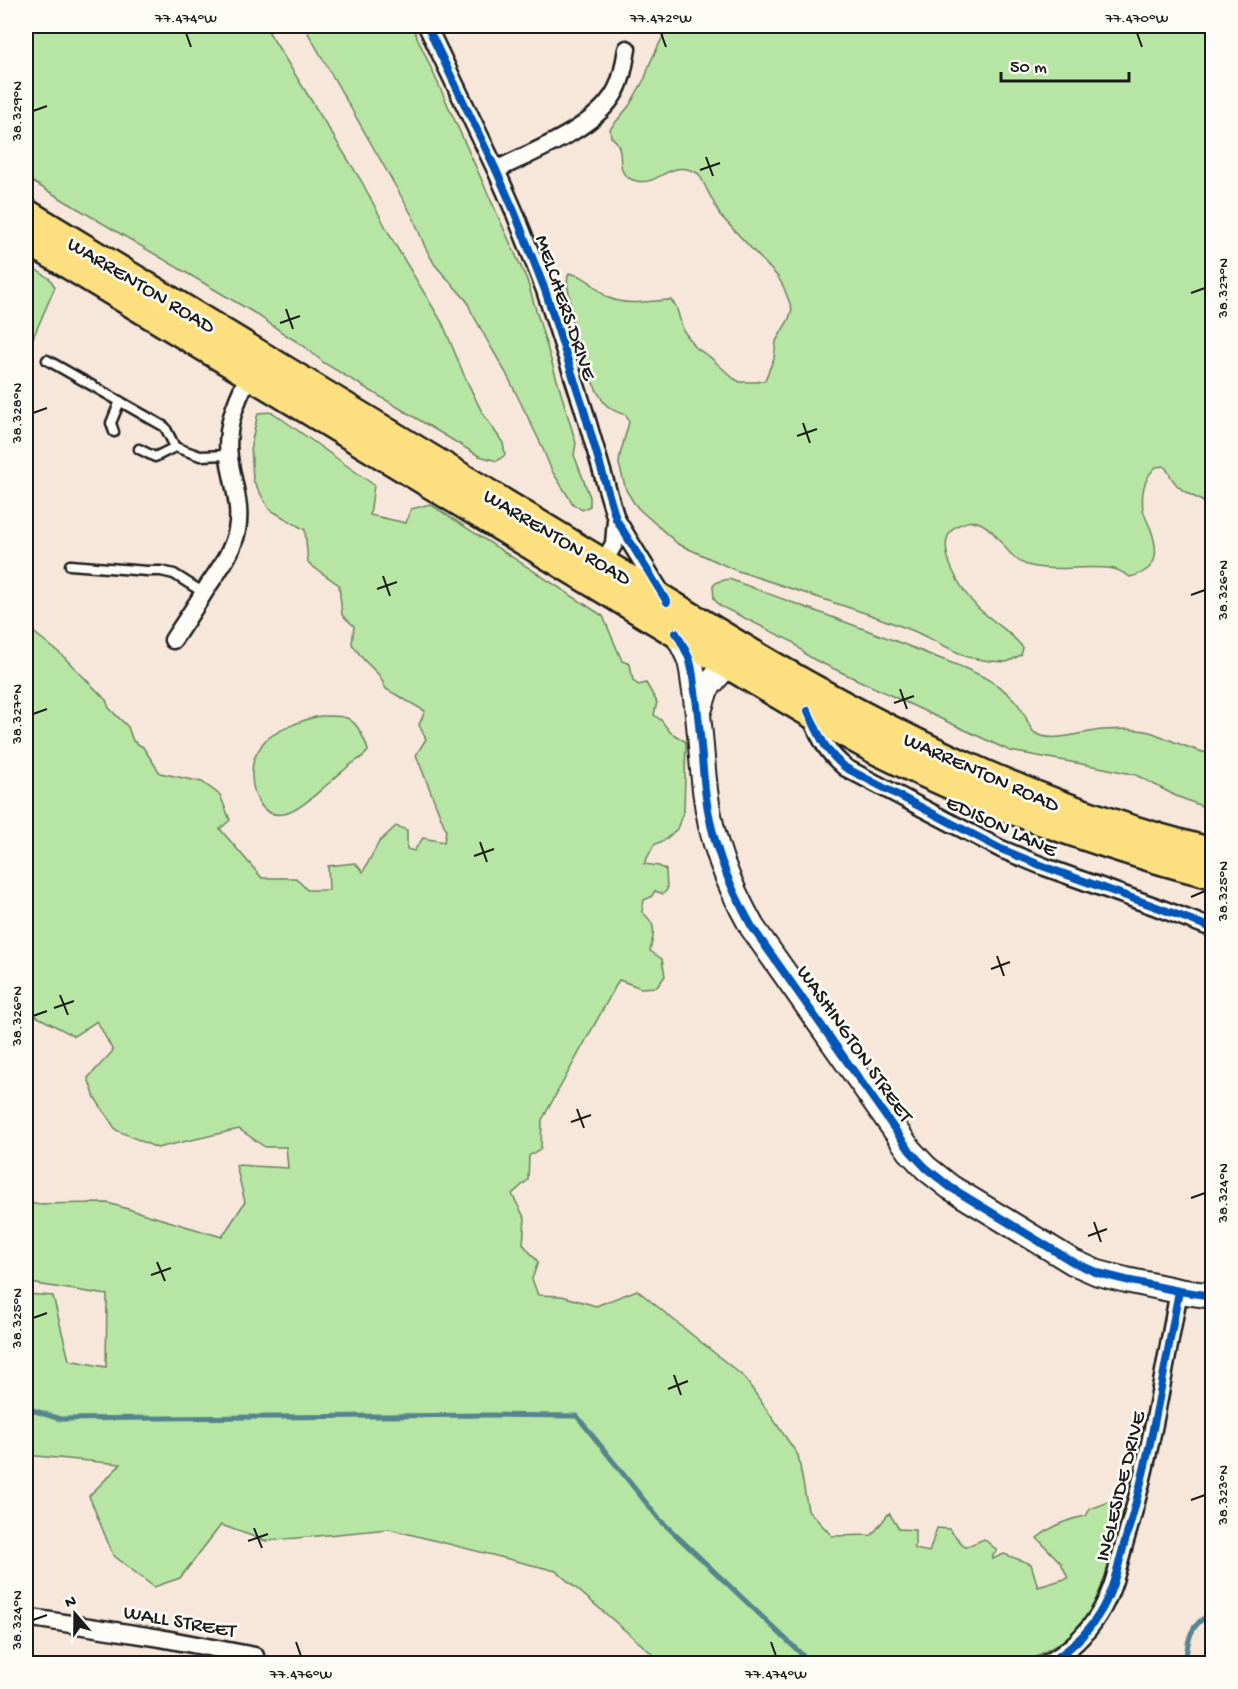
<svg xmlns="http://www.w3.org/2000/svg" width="1238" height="1689" font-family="'Gochi Hand',sans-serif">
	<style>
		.green { fill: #b7e5a3; stroke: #6a8060; stroke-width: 1.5 }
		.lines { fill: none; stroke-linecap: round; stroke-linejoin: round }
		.stream { stroke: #55848d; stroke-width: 5 }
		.lane-casing { stroke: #1c1c1c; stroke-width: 13 }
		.street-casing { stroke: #1c1c1c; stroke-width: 21 }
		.secondary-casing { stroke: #1c1c1c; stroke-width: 28 }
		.primary-casing { stroke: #1c1c1c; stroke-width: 32 }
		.lane { stroke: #fdfcf7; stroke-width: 8 }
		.street { stroke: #fdfcf7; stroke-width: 16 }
		.secondary { stroke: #fdfcf7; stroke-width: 24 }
		.primary { stroke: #fce080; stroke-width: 27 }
		.cycleway-casing { stroke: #fdfcf7; stroke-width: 11 }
		.cycleway { stroke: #0057b8; stroke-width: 8 }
		.ticks { fill: none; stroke: #1c1c1c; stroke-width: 2 }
		.labels { text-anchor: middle; stroke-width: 5; stroke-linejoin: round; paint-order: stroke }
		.street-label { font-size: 21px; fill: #1c1c1c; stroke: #fdfcf7 }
		.neatline { fill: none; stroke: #1c1c1c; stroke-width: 2 }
		.ticks-label { font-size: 15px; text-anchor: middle; fill: #1c1c1c }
	</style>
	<rect width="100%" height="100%" fill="#f7e7db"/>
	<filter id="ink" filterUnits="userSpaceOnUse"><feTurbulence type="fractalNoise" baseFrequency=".0167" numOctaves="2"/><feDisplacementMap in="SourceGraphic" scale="12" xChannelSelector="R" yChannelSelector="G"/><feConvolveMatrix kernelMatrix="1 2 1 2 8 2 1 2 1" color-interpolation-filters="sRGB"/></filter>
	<g filter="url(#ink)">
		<path class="green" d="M26,26H265L362,182L393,241L443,324L464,375L482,412L503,443L505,455L497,461L479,456L324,363L304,346L286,335L256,314L26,178Z
			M304,26H412L527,280L576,443L574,455L590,497V506L582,510L573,504L552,471L540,442L506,373L488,342L471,311L467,301L435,265L425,247L413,217Z
			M668,26H1212V510C1204,498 1189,497 1179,487C1172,481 1170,473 1164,466L1156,467C1144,478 1141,493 1143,509C1144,515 1147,521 1150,527C1159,551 1160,570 1130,577C1125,574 1119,570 1114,569C1085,564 1055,573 1027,565C1006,558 999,531 980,523C972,519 961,523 954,528C932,547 963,593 978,608C993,622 1011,631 1023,648L1021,655L1007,662L989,661L967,657L914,631L868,614L735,570L678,544L639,509L634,503L626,490L619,464L620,455L629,422L626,415C605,409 603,402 594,385C587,373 579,360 576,347C572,332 572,316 570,300C569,290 565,283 569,273C578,275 588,279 594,286C599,290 603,295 609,298C630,307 651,300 671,300L676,306L683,330L696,348L710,357L733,378L740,382H757L765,380L774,358L776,341L789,319L792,309L784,288L778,277L720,215L699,174C669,157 661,186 637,181C609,176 630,148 611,137L610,129L629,106L645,78L650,63Z
			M26,263L50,279L55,287L26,354Z
			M272,412L374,485L370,515L406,523L411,509L430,504L603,616L622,661L630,664L633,681L639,685L646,683L657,702L654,715L661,720L670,732L686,742L684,810L677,829L666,839L654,845L644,864L659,866L666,870L667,890L663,894L655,891L651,897L644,900L642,912C658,926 654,932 650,951L662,959L665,976L657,987L641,988L619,980L542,1120L541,1148L529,1156L528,1180L512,1194L525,1219L523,1244L538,1262L532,1279L538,1295L562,1296L596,1306L637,1290L744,1377L798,1455L808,1510L832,1536L872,1535L889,1513L899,1529L915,1530V1549L929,1552L937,1528L949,1529L965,1547L984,1539L997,1550L993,1554L992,1559L1004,1554L1031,1564L1038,1587L1068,1578L1061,1563L1037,1538C1052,1526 1067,1519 1086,1516L1090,1509L1109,1502L1126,1506L1097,1607L1067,1639L1025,1663H663L556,1571L389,1529L266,1541L221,1525L180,1578L154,1587L113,1555L89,1496L121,1464L26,1455V1324L27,1294L53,1296L69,1360L106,1367L107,1295L30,1283L26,1269V1204L108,1203L222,1237L245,1202L236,1165L288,1168L286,1147H265L239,1129L157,1148L116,1130L95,1098L88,1078L113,1051L97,1021L74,1036L32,1014L31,976L26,969V626L62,655L106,700L109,708L128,727L133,741L143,747L160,773L202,782L220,795L230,820L220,829L262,878H296L307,890H329L328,866L355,863L363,872L379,842L396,826L407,830V849L414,851L423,838L444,842L446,830L416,755L426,739L419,725L425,711L386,689L379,675L363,659L352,644L354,626L342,615L339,585L308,563L305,530L269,509L253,480L251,445L258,413Z
			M729,579C793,603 858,626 921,651C944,661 971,668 992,682C1004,689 1018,701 1024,714C1028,720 1029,729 1035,733C1053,744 1084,731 1103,730C1119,729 1137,728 1153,733C1171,740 1193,751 1212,754V810L1176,796L1136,775L1104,768L1010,751L815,660L805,654L793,642L720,606L714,599L713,586L717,582Z
			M321,716C342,716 351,714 361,733C364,739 367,744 368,751C363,758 357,760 350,765C343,771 336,777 329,783C317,793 299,811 284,814C255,819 248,779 254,759C256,754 260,748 263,743C272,732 306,718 321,716Z"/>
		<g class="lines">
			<path class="stream" d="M26,1408L60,1419L488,1415L577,1416L659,1519L812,1664
				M1185,1664C1188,1639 1189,1625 1212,1613"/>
			<g class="lane-casing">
				<path id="lane" d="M47,360L165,427L175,447L200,456L229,455
					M114,432L111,423L120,401
					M139,449L155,457L175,447
					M70,565L147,571H161L174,574L204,593"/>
			</g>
			<g class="street-casing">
				<path id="street" d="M427,26L496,170L514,211L545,290L583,407L616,519L662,594
					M496,170C532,152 589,131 612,97C622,83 624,65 627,49
					M603,563L614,544L616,520
					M173,640C185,622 197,604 208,586C220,568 233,551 237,530C242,505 232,482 229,457C225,427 236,401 249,375
					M810,715C820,737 826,752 846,768L1001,849L1045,867L1154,906L1212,928
					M26,1617L160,1638L255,1656
					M1046,1664C1068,1652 1086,1635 1099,1614C1113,1592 1118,1566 1125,1541C1150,1460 1163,1375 1179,1291"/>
			</g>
			<g class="secondary-casing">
				<path id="secondary" d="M676,633C681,641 685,649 689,658C692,666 693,676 694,685C700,720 701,754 705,790C711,841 727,882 752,927L910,1151L926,1168L950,1187L1073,1262L1098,1273L1126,1280L1179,1291L1212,1296
					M699,711L706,689L727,664"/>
			</g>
			<g class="primary-casing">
				<path id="primary" d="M26,213L738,645C888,735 1042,810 1212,852
					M26,239L727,664C776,693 825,723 876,750C951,788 1028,818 1108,844C1142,855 1177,866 1212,874"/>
			</g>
			<use href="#lane" class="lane"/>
			<use href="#street" class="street"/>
			<use href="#secondary" class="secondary"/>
			<use href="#primary" class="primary"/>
			<g class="cycleway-casing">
				<path id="cycleway" d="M427,26L496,170L514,211L545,290L583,407L616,519L667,602
					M676,633C681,641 685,649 689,658C692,666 693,676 694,685C700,720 701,754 705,790C711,841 727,882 752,927L910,1151L926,1168L950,1187L1073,1262L1098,1273L1126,1280L1179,1291L1212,1296
					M808,711C819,735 825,752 846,768L1001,849L1045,867L1154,906L1212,928
					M1046,1664C1068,1652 1086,1635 1099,1614C1113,1592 1118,1566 1125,1541C1150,1460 1163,1375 1179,1291"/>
			</g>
			<use href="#cycleway" class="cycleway"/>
		</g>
	</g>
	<path class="ticks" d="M186,33L191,47M661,33L666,47M1137,33L1142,47M33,111L47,106M706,157L713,176M700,170L720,163M1191,293L1205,288M286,309L293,329M280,323L300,316M33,413L47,408M803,423L810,443M797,436L817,429M383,576L390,596M377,589L397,582M1191,595L1205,590M900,689L907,709M894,703L914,696M33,714L47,709M480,842L487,862M474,856L494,849M1191,897L1205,891M997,956L1004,976M991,969L1010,962M60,995L68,1015M54,1008L74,1001M33,1016L47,1011M577,1109L584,1128M571,1122L591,1115M1191,1198L1205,1193M1094,1222L1101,1242M1088,1236L1107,1229M157,1262L165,1281M151,1275L171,1268M33,1318L47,1313M674,1375L681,1395M668,1389L688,1381M1191,1500L1205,1495M254,1528L262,1548M248,1541L268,1534M33,1620L47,1615M296,1642L301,1656M771,1642L776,1656"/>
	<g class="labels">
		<g class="street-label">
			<text transform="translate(142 284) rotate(31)" y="7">WARRENTON ROAD</text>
			<text transform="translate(567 307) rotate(71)" y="7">MELCHERS DRIVE</text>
			<text transform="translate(558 536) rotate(31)" y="7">WARRENTON ROAD</text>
			<text transform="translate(982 771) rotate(24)" y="7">WARRENTON ROAD</text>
			<text transform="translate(1002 825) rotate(25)" y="7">EDISON LANE</text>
			<text transform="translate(856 1043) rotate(55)" y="7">WASHINGTON STREET</text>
			<text transform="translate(1119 1486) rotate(-76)" y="7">INGLESIDE DRIVE</text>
			<text transform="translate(180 1620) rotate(10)" y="7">WALL STREET</text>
		</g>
	</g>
	<rect width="1238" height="1689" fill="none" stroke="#fdfcf7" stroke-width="66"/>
	<g transform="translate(75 1614) rotate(340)" stroke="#fdfcf7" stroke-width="4.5" paint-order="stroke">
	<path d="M0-4.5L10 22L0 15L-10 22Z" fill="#1c1c1c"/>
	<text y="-9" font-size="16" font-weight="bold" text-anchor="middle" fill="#1c1c1c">N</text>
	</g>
	<path d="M1001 72v9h128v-9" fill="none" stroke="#1c1c1c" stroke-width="3"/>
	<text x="1010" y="72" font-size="18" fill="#1c1c1c" stroke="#fdfcf7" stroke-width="4.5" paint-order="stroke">50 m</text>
	<rect x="33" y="33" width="1172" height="1623" class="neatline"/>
	<g class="ticks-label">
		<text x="186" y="22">77.474°W</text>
		<text x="661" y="22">77.472°W</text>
		<text x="1137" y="22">77.470°W</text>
		<text transform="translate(16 111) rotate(-90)" y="5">38.329°N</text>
		<text transform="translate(1222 288) rotate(-90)" y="5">38.327°N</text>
		<text transform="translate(16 413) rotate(-90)" y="5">38.328°N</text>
		<text transform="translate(1222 590) rotate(-90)" y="5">38.326°N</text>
		<text transform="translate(16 714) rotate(-90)" y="5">38.327°N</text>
		<text transform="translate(1222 891) rotate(-90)" y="5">38.325°N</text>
		<text transform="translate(16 1016) rotate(-90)" y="5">38.326°N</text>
		<text transform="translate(1222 1193) rotate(-90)" y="5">38.324°N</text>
		<text transform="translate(16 1318) rotate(-90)" y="5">38.325°N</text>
		<text transform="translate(1222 1495) rotate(-90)" y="5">38.323°N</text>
		<text transform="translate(16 1620) rotate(-90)" y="5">38.324°N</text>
		<text x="301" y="1678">77.476°W</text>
		<text x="776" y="1678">77.474°W</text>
	</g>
</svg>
